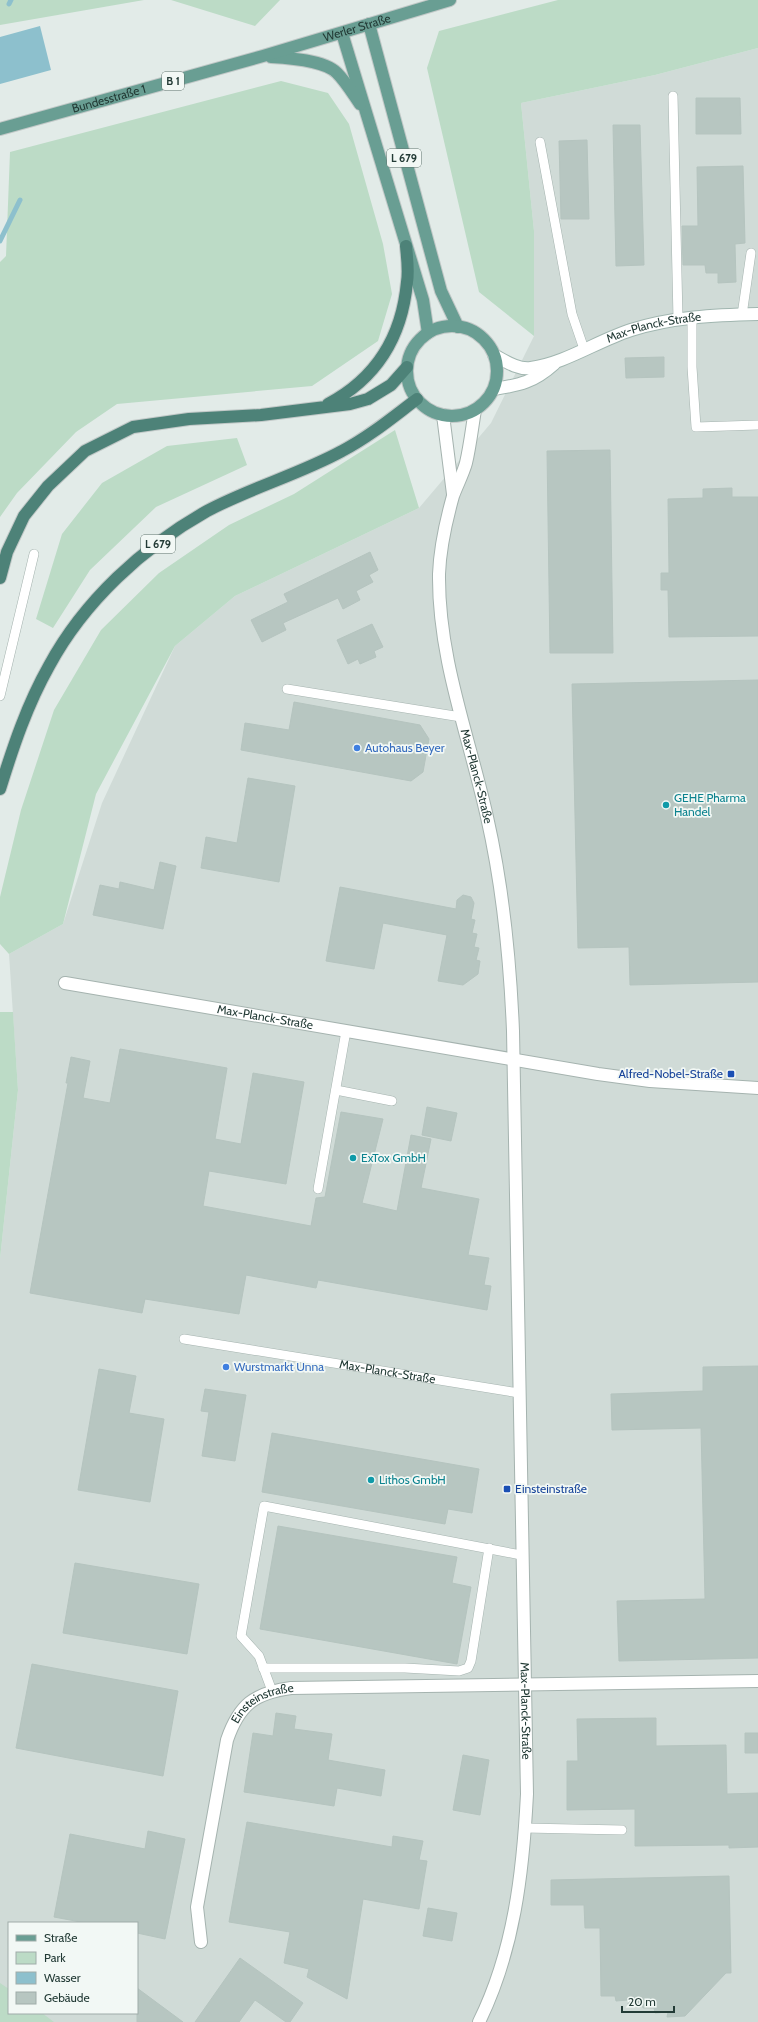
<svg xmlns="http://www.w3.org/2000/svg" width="758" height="2022" font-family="Cabin,sans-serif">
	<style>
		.built { fill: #d0dbd7; fill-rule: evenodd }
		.green { fill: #bcdbc6 }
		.water { fill: #8dc0cd }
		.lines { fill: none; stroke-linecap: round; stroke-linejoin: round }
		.stream { stroke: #8dc0cd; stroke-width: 5 }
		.building { fill: #b7c6c1; stroke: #b5c4bf }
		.service-casing { stroke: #a5b3af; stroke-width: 10 }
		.minor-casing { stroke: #a5b3af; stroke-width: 14 }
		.secondary-casing { stroke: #a1b6b0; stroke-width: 14 }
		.primary-casing { stroke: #c1c8c7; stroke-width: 14 }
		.trunk-casing { stroke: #c1c8c7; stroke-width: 14 }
		.service { stroke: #fff; stroke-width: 9 }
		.minor { stroke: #fff; stroke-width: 12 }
		.secondary { stroke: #fff; stroke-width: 12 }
		.primary { stroke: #699e93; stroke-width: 12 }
		.trunk { stroke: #4d8278; stroke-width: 12 }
		.shop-dot { fill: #3f7fe0; stroke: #f2f8f5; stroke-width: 1.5 }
		.culture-dot { fill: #0f9aa8; stroke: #f2f8f5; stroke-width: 1.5 }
		.transit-dot { fill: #1a4fb4; stroke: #f2f8f5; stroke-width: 1.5 }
		.labels { text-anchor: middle; stroke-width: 3.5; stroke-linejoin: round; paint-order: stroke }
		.shield { fill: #f2f8f5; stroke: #61746f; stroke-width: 1 }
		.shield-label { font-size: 11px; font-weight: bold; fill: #233b36 }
		.street-label { font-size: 12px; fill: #233b36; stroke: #f2f8f5 }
		.shop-label { font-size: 12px; fill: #366cbe; stroke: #f2f8f5; text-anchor: start }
		.culture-label { font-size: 12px; fill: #0d838f; stroke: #f2f8f5; text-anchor: start }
		.transit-label { font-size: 12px; fill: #164399; stroke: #f2f8f5; text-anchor: end }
	</style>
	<rect width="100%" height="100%" fill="#e2ebe8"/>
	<path class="built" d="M758,48V2022H0V1259L18,1090L9,954L63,924L102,803L175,646L235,596L419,508L491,423L534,336V231L521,103L655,75ZM9,1923H137V2013H9Z"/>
	<path class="green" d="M0,0H144L0,25Z
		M171,0H280L255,26Z
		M558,0H758V48L655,75L521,103L534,231V336L479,292L427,68L439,31Z
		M281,81L328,93L349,124L383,244L392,294L378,341L312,386L117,404L76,432L17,493L0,517V262L6,256L10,152Z
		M395,430L419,508L235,596L175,646L96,794L63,924L9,954L0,944V897L21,810L54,710L101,630L159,573L229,525L294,494Z
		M237,438L247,465L156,507L90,570L53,628L36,619L62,534L102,483L167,446Z
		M0,1012H13L18,1090L0,1259Z
		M0,1983L9,1989V2013H42L54,2022H0Z"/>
	<path class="water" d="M40,26L51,70L0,84V37Z"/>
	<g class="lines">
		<path class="stream" d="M9,4L11,0
			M0,241L20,200"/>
	</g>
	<path class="building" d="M696,98H740L741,134H696Z
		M613,125H640L644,265L616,266Z
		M587,140L589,219H561L559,141Z
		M743,166L745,243L735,244L736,282L718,283V273H706L705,265H683L682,226H698L697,167Z
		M664,357V377L626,378L625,358Z
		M610,450L613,653H550L547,451Z
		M732,488V497H758V636L669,637L668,590H661V573H669L668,499L703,498V489Z
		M370,552L378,570L369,575L373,582L356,591L360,600L343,609L338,598L283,623L286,630L262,642L251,620L288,602L284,594Z
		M372,624L383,647L374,651L376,657L360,664L358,659L348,664L337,640Z
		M758,680V982L630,985L629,947L578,948L572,684Z
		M294,702L420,725L429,739L423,772L411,781L241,750L245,723L289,730Z
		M248,778L295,786L279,882L201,868L206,837L237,843Z
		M160,862L176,866L163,929L93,915L100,885L119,889L120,882L154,890Z
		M340,887L456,909L457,900L463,895L471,897L474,903L471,919L475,920L472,933L477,934L474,947L479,948L476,960L480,961L478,974L463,985L438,981L447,935L383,923L374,969L326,961Z
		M120,1049L227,1068L215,1139L241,1144L253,1073L304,1082L286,1184L209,1171L203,1206L311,1226L316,1198L325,1197L341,1112L383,1119L362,1203L397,1211L411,1135L431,1139L421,1188L479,1199L468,1255L489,1258L484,1285L491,1286L487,1310L318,1280L316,1288L246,1275L239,1314L145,1299L142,1313L30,1293L68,1083H66L71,1057L90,1061L83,1098L110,1103Z
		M427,1107L457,1113L451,1141L422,1135Z
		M758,1366V1658L619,1661L617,1601L705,1599L701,1428L612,1430L611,1394L703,1391V1367Z
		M99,1369L136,1376L129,1413L164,1419L150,1502L78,1490Z
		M205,1389L246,1395L235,1461L202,1456L209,1412L201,1411Z
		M272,1433L479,1469L472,1513L448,1509L445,1524L262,1492Z
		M278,1526L457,1557L452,1583L471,1587L457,1664L260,1629Z
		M75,1563L199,1584L187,1654L63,1633Z
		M32,1664L178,1691L163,1776L16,1748Z
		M276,1713L296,1716L294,1729L332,1734L328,1760L385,1770L381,1796L337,1788L334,1806L244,1792L253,1733L273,1736Z
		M656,1718V1746L726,1745L727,1794L758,1793V1847L729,1848V1845L635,1846V1809L567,1810V1761H578L577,1719Z
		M745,1733H758V1753H745Z
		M463,1755L489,1760L480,1815L453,1810Z
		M247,1822L392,1847L393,1836L423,1841L419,1860L427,1861L419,1909L363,1899L347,1999L307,1977L309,1969L284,1963L290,1932L229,1922Z
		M148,1831L185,1839L165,1939L137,1933V1923H86L54,1917L70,1834L145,1849Z
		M729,1876L731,1973H726L685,2016L667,2017L668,2012L655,2013L654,2008H643L642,2004H628V2000L616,2001L615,1996H601L600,1928H585L584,1905H551V1880Z
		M428,1908L457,1913L452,1941L423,1936Z
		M240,1958L303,2003L290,2022H286L255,2000L239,2022H195Z
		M137,1988L183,2022H137Z"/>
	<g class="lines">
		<g class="service-casing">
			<g id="service">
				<path d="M673,96L678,319"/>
				<path d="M540,142L572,314L584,349"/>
				<path d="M742,315L751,253"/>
				<path d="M692,318V367L696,427L758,425"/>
				<path d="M287,689L461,717"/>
				<path d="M0,696L34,554"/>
				<path d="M336,1090L392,1101"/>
				<path d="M318,1189L346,1031"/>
				<path id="s1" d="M184,1339L519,1393"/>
				<path d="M263,1668H405L459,1671L468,1668L471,1661L489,1548"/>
				<path d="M272,1691L259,1656L241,1636L264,1506L521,1555"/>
				<path d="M525,1828L622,1830"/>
			</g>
		</g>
		<g class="minor-casing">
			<g id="minor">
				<path id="s2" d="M475,410C472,428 470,446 466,463C463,474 457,485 453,496C446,521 440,547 439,574C438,658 469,736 487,817C503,887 510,958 513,1031L527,1794C523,1873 514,1951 479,2022"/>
				<path d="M443,415L453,494"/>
				<path id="s3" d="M65,983L598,1074L650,1081L758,1088"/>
				<path id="s4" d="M201,1942L197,1907L227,1740C239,1705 254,1693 291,1688L758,1681"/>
			</g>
		</g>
		<g class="secondary-casing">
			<g id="secondary">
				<path id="s5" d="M494,355C505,361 518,370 531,368C566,363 597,341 631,330C672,317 715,315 758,314"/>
				<path d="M494,389C520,385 534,382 554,364"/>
			</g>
		</g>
		<g class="primary-casing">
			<g id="primary">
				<path d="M369,24L441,291L458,327"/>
				<path d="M342,33L423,300L428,333"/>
				<path d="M271,57C289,58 324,60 337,73C346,82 353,94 360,104"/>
				<path id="s6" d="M0,129L263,56L450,0"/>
				<circle cx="452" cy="371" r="45"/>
			</g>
		</g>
		<g class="trunk-casing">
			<path id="trunk" d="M328,404C377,378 402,337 407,282C409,270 407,258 406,246
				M0,578L7,552L24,516L48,486L85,451L133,427L189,419L261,415L350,404L368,399L391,385L407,367
				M0,789C13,747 27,705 49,666C84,601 143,547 207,511C250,488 300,474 342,451C369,437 393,417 417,399"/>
		</g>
		<use href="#service" class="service"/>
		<use href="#minor" class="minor"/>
		<use href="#secondary" class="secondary"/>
		<use href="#primary" class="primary"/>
		<use href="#trunk" class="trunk"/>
	</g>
	<g class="shop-dot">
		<circle cx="357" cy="748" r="4"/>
		<circle cx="226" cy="1367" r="4"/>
	</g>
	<g class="culture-dot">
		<circle cx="666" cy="805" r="4"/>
		<circle cx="353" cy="1158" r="4"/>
		<circle cx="371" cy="1480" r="4"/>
	</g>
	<g class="transit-dot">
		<rect x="727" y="1070" width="8" height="8" rx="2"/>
		<rect x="503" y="1485" width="8" height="8" rx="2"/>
	</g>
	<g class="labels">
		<g class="shield">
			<rect x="162" y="72" width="22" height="18" rx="3"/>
			<rect x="387" y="149" width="34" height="18" rx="3"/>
			<rect x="141" y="535" width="34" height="18" rx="3"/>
		</g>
		<g class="shield-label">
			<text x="173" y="85">B 1</text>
			<text x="404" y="162">L 679</text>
			<text x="158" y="548">L 679</text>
		</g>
		<g class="street-label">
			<text dy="4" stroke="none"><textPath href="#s6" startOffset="371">Werler Straße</textPath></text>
			<text dy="4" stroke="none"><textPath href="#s6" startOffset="113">Bundesstraße 1</textPath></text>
			<text dy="4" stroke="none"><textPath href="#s5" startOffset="170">Max-Planck-Straße</textPath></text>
			<text dy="4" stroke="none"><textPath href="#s2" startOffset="375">Max-Planck-Straße</textPath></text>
			<text dy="4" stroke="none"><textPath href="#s3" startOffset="203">Max-Planck-Straße</textPath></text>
			<text dy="4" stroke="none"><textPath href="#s1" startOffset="206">Max-Planck-Straße</textPath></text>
			<text dy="4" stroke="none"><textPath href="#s4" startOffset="260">Einsteinstraße</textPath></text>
			<text dy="4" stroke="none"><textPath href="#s2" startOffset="1313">Max-Planck-Straße</textPath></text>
		</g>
		<g class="shop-label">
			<text x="365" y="752">Autohaus Beyer</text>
			<text x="234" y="1371">Wurstmarkt Unna</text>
		</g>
		<g class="culture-label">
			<text x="674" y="802">GEHE Pharma<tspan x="674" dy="14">Handel</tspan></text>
			<text x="361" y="1162">ExTox GmbH</text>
			<text x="379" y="1484">Lithos GmbH</text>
		</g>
		<g class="transit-label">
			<text x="723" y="1078">Alfred-Nobel-Straße</text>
			<text x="515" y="1493" text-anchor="start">Einsteinstraße</text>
		</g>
	</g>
	<rect x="8" y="1922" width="130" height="92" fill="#f2f8f5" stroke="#9faca9"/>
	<rect x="16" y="1935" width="20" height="6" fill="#699e93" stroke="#9faca9"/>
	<text x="44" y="1942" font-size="12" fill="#233b36">Straße</text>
	<rect x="16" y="1952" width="20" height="12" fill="#bcdbc6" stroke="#9faca9"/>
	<text x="44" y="1962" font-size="12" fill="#233b36">Park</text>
	<rect x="16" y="1972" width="20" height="12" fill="#8dc0cd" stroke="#9faca9"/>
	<text x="44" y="1982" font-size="12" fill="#233b36">Wasser</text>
	<rect x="16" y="1992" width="20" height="12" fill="#b7c6c1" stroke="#9faca9"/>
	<text x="44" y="2002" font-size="12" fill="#233b36">Gebäude</text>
	<path d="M622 2006v6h52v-6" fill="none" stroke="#233b36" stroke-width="2"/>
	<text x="628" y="2006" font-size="12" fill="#233b36" stroke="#f2f8f5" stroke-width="3" paint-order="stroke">20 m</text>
</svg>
